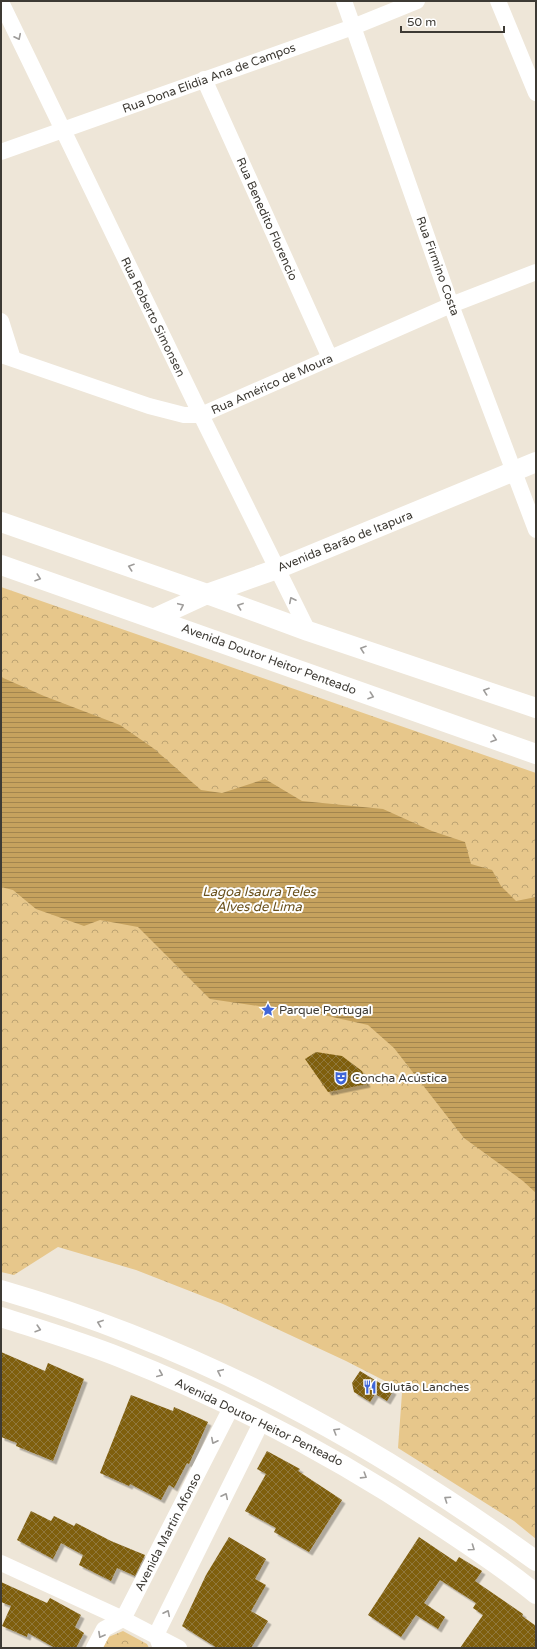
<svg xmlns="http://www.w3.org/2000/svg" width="537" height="1649" font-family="'Varela Round',sans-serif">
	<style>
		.park { fill: url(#park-crowns) }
		.water { fill: url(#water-rules) }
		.building { fill: url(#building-cross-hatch); filter: url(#shadow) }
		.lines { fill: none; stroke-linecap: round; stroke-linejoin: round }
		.minor { stroke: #fff; stroke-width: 16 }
		.major { stroke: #fff; stroke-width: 20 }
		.oneway { stroke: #9e9c9a }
		.labels { text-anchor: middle; stroke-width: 4; stroke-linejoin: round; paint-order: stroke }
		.street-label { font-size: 12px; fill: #3d3a34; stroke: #fff }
		.poi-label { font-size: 12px; fill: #3d3a34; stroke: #fff; text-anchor: start }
		.water-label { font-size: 13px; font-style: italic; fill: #6a511d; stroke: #fff }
	</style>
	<defs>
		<pattern id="park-crowns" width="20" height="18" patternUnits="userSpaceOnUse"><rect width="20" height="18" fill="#e7c78b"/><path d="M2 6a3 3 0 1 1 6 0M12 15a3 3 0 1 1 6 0" fill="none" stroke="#bca372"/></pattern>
		<pattern id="water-rules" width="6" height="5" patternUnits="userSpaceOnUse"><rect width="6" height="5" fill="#c6a25e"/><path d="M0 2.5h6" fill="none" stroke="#a2854e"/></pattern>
		<pattern id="building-cross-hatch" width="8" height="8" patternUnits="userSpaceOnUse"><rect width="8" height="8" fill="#7f5e11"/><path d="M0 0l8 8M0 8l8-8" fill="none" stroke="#90783d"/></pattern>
		<filter id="shadow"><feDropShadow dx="3.5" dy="3.5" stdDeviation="0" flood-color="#0004"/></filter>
	</defs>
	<rect width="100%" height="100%" fill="#eee6d8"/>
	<path class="park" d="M1,587L536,773V1539L514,1521L398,1448L402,1393L385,1381L346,1361L223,1304L136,1270L58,1247L14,1275L1,1272Z
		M123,1631L147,1644L149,1648H101L106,1638Z"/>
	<path class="water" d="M1,677L44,696L120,725L153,748L201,790L222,793L265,779L302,801L383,809L432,831L465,842L471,864L492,870L501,886L516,901L536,897V1193L523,1181L464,1138L394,1048L368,1025L328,1016L210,999L138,927L100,920L84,926L36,909L13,890L1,887Z"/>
	<path class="building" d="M316,1052L342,1056L362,1071L367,1084L328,1092L305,1059Z
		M1,1352L45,1371L48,1363L84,1379L53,1461L16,1446L17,1443L1,1437Z
		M360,1371L393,1391L387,1401L375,1394L370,1402L354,1392L352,1383Z
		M131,1395L173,1411L174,1407L208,1422L189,1464L187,1463L174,1488L169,1485L161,1500L130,1484L129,1486L100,1473Z
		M267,1451L300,1469L298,1471L342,1500L309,1552L274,1532L276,1528L245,1511L266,1474L257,1469Z
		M31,1511L51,1521L54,1516L74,1526L76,1523L111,1541L145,1555L135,1576L117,1568L111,1581L79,1565L83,1555L61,1543L53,1559L17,1540Z
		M229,1537L266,1559L255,1579L266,1585L251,1611L268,1621L251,1648H217L182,1626L206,1575Z
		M419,1537L456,1562L459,1557L482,1571L475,1581L523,1614L522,1616L536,1626V1648H460L483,1615L473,1608L476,1603L440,1580L424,1603L445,1617L438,1629L416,1615L401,1637L368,1615Z
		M1,1582L47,1603L50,1598L81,1615L75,1627L84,1633L76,1648H55L28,1633L27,1637L2,1626L11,1606L1,1602Z"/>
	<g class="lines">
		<path class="minor" d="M344,1L451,305L536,530
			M498,1L536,93
			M1,2L201,415L308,631
			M204,79L330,358
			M1,152L353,27L417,1
			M1,321L13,359
			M1,355L149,406L184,415H201L451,305L536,272
			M1,1563L123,1619L179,1648
			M94,1648L104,1629L123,1619L232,1406
			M161,1648L156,1635L262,1421"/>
		<path class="major" d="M1,522L207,594L308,631L536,708
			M1,565L536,754
			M155,618L207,594L277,569L536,462
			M1,1290C198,1347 371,1441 536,1561
			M1,1317C41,1330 81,1342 119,1357C230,1401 335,1456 434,1522C469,1545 504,1568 536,1594"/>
	</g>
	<defs><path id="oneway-chevron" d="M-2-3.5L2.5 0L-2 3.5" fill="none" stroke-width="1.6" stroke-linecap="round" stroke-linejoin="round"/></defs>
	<g class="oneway">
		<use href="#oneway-chevron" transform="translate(18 37) rotate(64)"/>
		<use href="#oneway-chevron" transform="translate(131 567) rotate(-161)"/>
		<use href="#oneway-chevron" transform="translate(38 578) rotate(19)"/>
		<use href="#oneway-chevron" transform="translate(292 600) rotate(-117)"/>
		<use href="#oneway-chevron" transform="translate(181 606) rotate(-25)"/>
		<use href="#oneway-chevron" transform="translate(240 606) rotate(-160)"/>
		<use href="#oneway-chevron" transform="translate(363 649) rotate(-161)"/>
		<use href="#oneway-chevron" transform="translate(486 691) rotate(-161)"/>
		<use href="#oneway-chevron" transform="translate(371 696) rotate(19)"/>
		<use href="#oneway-chevron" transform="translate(494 739) rotate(19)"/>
		<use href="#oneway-chevron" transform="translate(100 1323) rotate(-160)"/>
		<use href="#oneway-chevron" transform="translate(38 1329) rotate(17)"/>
		<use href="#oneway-chevron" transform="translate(220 1372) rotate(-155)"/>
		<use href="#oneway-chevron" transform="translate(160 1374) rotate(23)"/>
		<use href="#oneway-chevron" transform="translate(336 1431) rotate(-149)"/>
		<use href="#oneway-chevron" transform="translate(214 1441) rotate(117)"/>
		<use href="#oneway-chevron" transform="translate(364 1476) rotate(32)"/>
		<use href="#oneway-chevron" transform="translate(225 1496) rotate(-64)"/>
		<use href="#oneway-chevron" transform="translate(447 1499) rotate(-146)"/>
		<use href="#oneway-chevron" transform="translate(472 1548) rotate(35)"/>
		<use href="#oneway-chevron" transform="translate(167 1613) rotate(-64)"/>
		<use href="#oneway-chevron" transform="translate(101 1635) rotate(119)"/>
	</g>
	<defs>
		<g id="sight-bare" transform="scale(1.08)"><path d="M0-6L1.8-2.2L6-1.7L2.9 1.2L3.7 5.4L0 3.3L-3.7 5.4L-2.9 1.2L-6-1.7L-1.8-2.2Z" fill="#4066d8" stroke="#fff" stroke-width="2.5" paint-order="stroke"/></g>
		<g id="theatre-bare" transform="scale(1.08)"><path d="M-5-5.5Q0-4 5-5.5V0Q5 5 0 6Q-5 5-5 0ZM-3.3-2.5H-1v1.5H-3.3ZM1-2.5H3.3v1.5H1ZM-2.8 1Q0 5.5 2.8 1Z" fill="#4066d8" stroke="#fff" stroke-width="2.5" paint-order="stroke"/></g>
		<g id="restaurant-bare" transform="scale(1.08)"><path d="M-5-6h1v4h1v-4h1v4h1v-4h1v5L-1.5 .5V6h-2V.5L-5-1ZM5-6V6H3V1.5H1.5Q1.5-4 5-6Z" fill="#4066d8" stroke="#fff" stroke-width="2.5" paint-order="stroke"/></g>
	</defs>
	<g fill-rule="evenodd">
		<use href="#sight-bare" x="268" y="1010"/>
		<use href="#theatre-bare" x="341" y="1078"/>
		<use href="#restaurant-bare" x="370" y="1387"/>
	</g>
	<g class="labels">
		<g class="street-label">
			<text transform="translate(209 78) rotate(-20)" y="4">Rua Dona Elidia Ana de Campos</text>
			<text transform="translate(267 219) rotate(66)" y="4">Rua Benedito Florencio</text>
			<text transform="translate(438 266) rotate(70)" y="4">Rua Firmino Costa</text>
			<text transform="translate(153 317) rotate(64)" y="4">Rua Roberto Simonsen</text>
			<text transform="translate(272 384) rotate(-24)" y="4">Rua Américo de Moura</text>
			<text transform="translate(345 541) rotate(-22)" y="4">Avenida Barão de Itapura</text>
			<text transform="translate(269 659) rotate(20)" y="4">Avenida Doutor Heitor Penteado</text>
			<text transform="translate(259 1422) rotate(26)" y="4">Avenida Doutor Heitor Penteado</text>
			<text transform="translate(168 1532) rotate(-63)" y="4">Avenida Martin Afonso</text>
		</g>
		<g class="poi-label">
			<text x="279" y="1014">Parque Portugal</text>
			<text x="352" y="1082">Concha Acústica</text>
			<text x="381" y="1391">Glutão Lanches</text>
		</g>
		<g class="water-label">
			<text x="259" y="896">Lagoa Isaura Teles<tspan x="259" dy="15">Alves de Lima</tspan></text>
		</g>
	</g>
	<rect width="537" height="1649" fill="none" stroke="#3d3a34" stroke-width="4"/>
	<path d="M401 26v6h103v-6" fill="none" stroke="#3d3a34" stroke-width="2"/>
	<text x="407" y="26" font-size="12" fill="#3d3a34" stroke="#ffffff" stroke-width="3" paint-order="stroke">50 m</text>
</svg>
